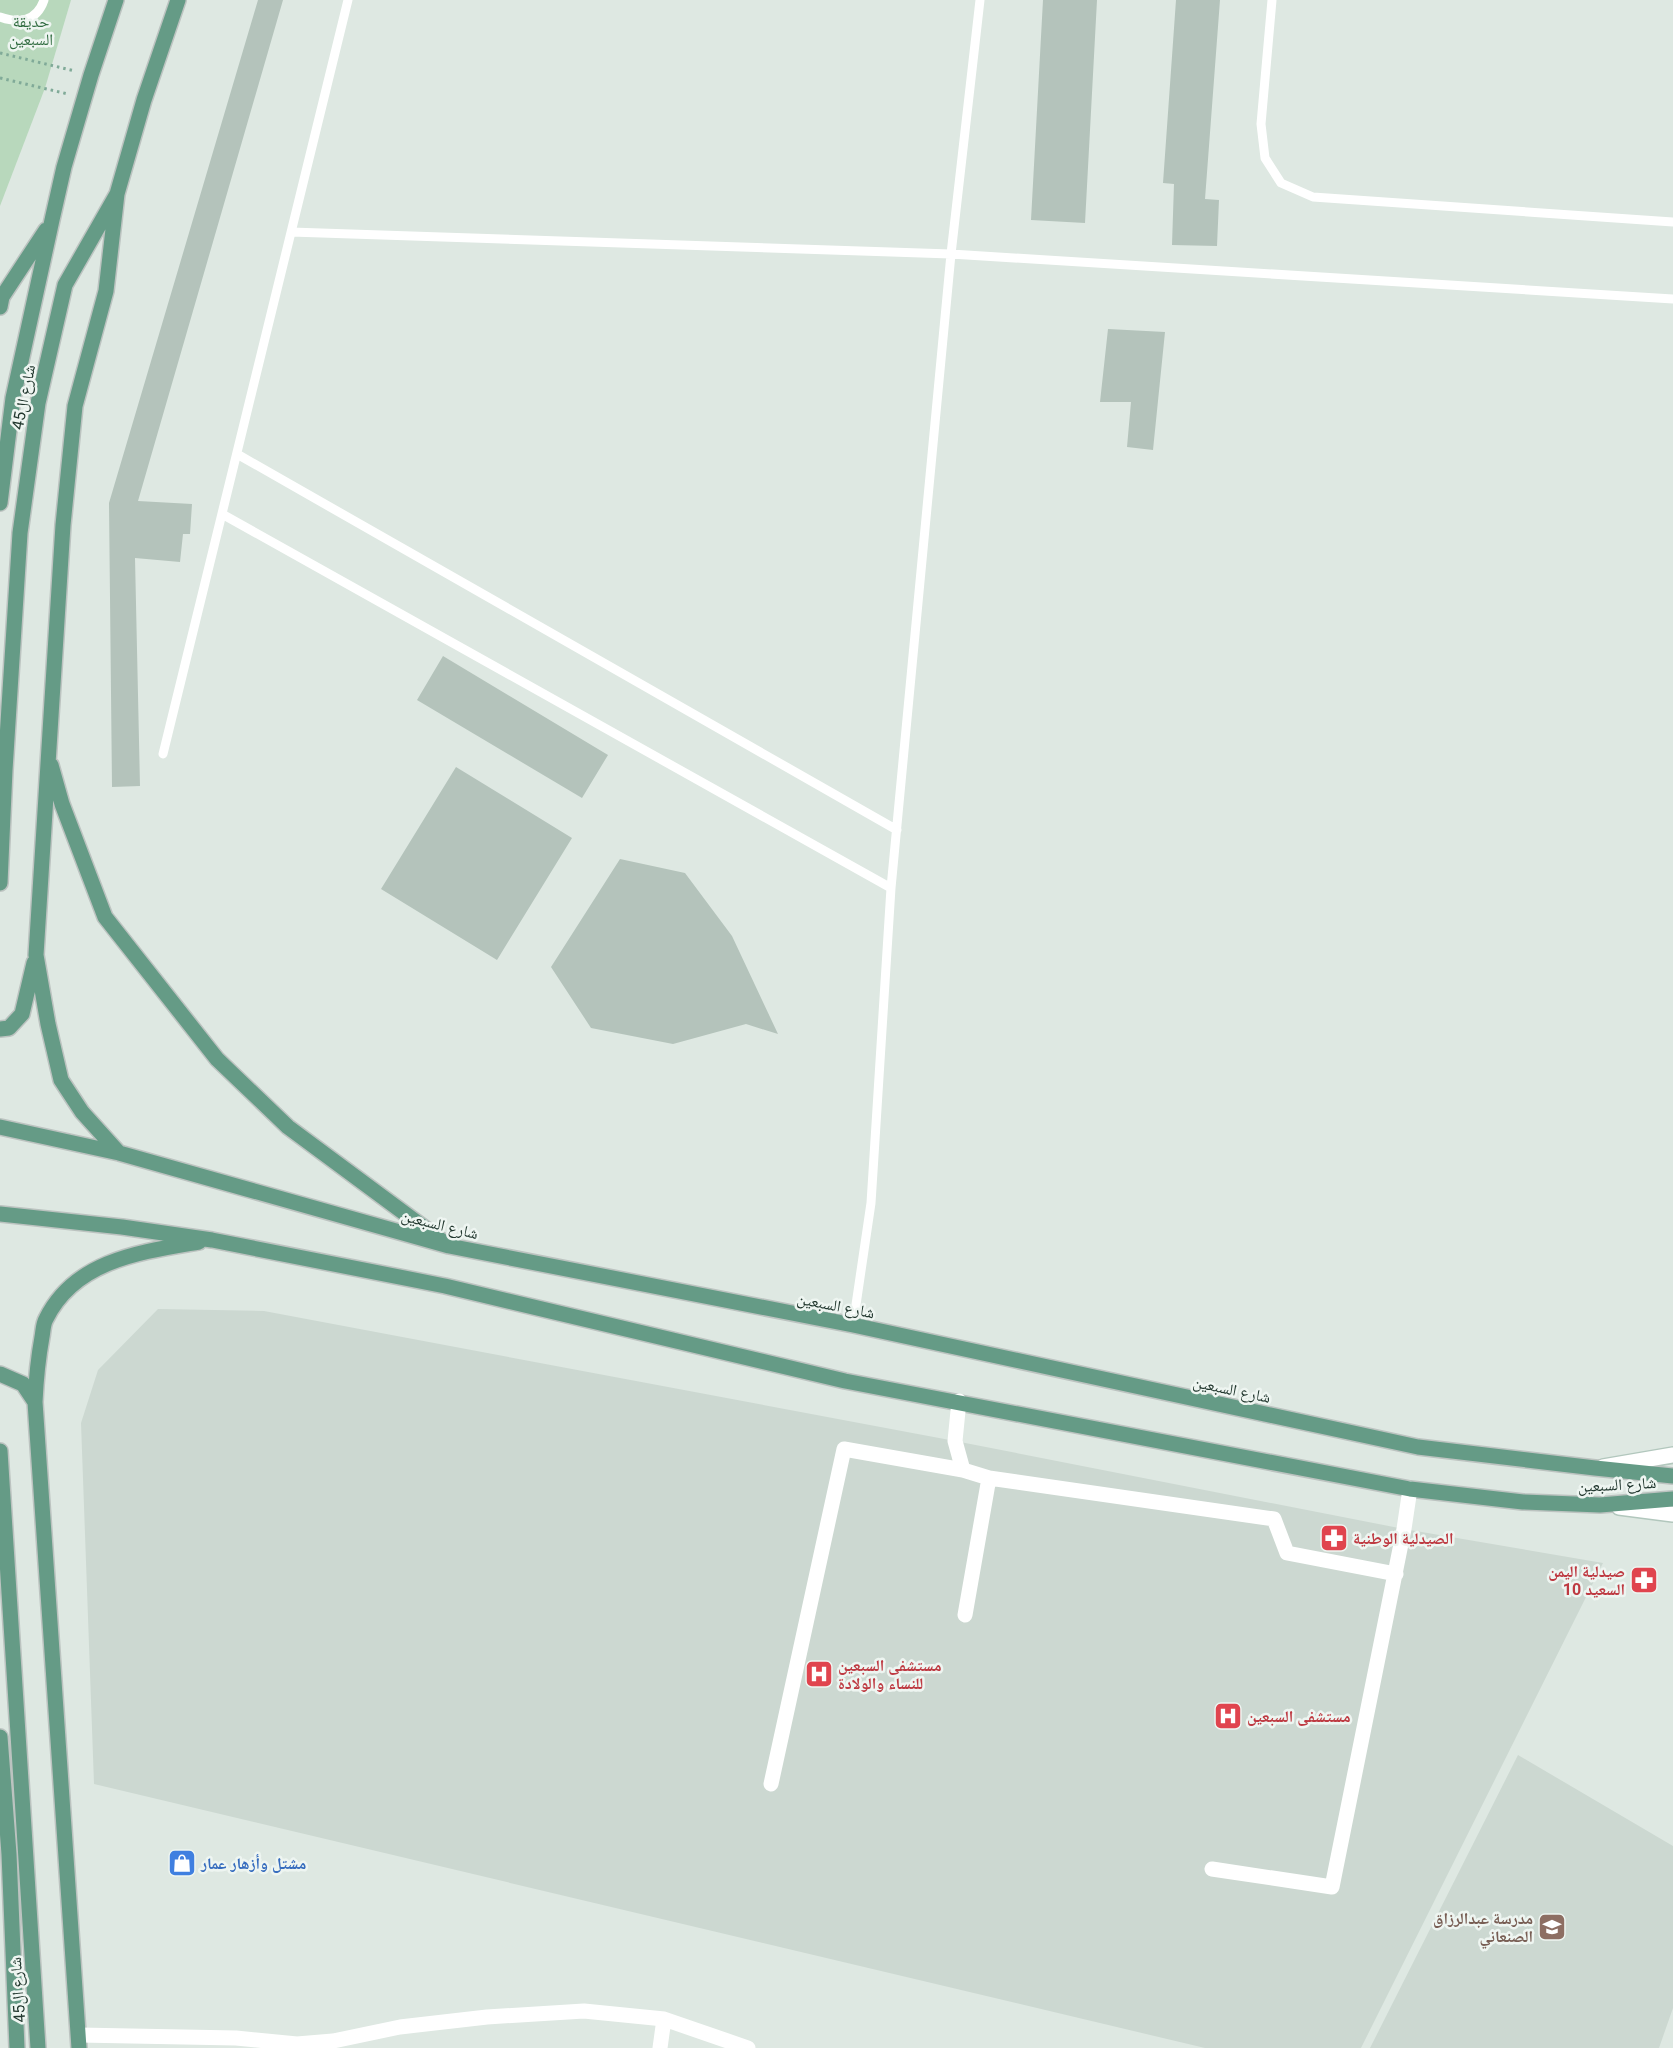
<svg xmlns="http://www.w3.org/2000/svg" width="1673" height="2048" font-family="Roboto,'Noto Naskh Arabic',sans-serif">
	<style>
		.built { fill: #ccd8d1 }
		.green { fill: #b8d8bc }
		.building { fill: #b4c3bb }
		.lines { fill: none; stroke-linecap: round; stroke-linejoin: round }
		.secondary-casing { stroke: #b2c7bd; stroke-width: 18 }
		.primary-casing { stroke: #bcc3c0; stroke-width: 18 }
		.path { stroke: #80aa98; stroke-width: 3; stroke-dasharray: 2.5 4; stroke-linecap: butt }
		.lane { stroke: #fff; stroke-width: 9 }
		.street { stroke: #fff; stroke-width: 15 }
		.secondary { stroke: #fff; stroke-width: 15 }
		.primary { stroke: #659b86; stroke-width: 15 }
		.labels { text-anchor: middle; stroke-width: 5; stroke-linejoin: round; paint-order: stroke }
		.park-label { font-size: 16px; fill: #2e6a3e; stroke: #eef5f1 }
		.street-label { font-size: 16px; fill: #21372e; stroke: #eef5f1 }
		.health-label { font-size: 16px; font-weight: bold; fill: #be3a42; stroke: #eef5f1; text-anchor: start }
		.shop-label { font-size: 16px; font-weight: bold; fill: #366cbe; stroke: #eef5f1; text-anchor: start }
		.education-label { font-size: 16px; font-weight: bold; fill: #785e54; stroke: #eef5f1; text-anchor: end }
	</style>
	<rect width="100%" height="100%" fill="#dee8e2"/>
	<path class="built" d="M158,1309L264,1311L955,1441L1404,1529L1603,1563L1361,2048H1205L94,1784L81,1423L98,1370Z
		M1518,1755L1673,1846V2008L1659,2048H1370Z"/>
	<path class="green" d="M0,0H71L45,88L0,206Z"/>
	<path class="building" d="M258,0H283L138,501L192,504L190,534H183L180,562L135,558L140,786L112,787L109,503Z
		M1043,0H1097L1085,223L1031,220Z
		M1176,0H1220L1205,199L1219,200L1217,246L1172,245L1174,184L1163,183Z
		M1108,329L1165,332L1153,450L1127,447L1131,402H1100Z
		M443,656L608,755L582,798L417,700Z
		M456,767L572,838L497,960L381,889Z
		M620,859L685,873L732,936L778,1034L746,1024L673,1044L591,1028L551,967Z"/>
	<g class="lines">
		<g class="secondary-casing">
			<path id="secondary" d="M1603,1467L1673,1455
				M1619,1507L1673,1514"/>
		</g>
		<g class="primary-casing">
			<path id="primary" d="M117,194L106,291L75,406L63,525L36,955L48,1024L61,1080L82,1112L119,1153
				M0,307L2,297L46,230
				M0,503L13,398L52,220L64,167L91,75L116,0
				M51,765L62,804L105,917L217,1059L288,1127L442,1241
				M0,883L5,770L20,533L38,403L65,285L117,194L144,100L178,0
				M0,1029L9,1028L22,1014L34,963
				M0,1127L119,1153L449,1246L853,1325L1418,1447L1595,1468L1673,1476
				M0,1214L122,1227L212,1240L445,1286L845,1381L1410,1489L1523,1502L1600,1505L1673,1499
				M0,1374L23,1384L35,1402
				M0,1451L38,2048
				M0,1737L9,1854L17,2048
				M79,2048L35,1402C36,1380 38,1359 42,1337C43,1332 43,1324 46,1319C75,1260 141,1252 199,1242"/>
		</g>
		<path class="path" d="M0,53L75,71
			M0,78L68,94"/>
		<path class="lane" d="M1272,0L1261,124L1265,158L1281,183L1313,197L1673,222
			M0,17C19,24 37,21 44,0
			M291,232L951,254L1673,299
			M237,454L897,830
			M222,514L891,888
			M163,754L348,0
			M853,1325L871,1203L891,888L951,254L980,0"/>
		<path class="street" d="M959,1401L955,1441L963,1470
			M965,1615L989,1478
			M771,1784L844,1449L963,1470L989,1478L1274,1519L1287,1553L1396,1574
			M1212,1869L1332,1887L1404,1529L1410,1489
			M79,2035L236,2038L297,2044L333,2041L400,2027L487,2017L584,2011L664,2019L748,2048
			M660,2048L664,2019"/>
		<use href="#secondary" class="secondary"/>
		<use href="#primary" class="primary"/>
	</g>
	<defs>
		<g id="pharmacy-square" transform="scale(1.4375)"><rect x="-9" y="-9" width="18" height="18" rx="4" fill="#e0444e" stroke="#eef5f1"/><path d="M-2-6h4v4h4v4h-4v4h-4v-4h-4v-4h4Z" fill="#fff"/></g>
		<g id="hospital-square" transform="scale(1.4375)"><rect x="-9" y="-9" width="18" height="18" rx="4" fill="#e0444e" stroke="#eef5f1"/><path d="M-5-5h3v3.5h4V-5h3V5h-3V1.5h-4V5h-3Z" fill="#fff"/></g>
		<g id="shop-square" transform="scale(1.4375)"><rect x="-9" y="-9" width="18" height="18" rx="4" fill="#3f7fe0" stroke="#eef5f1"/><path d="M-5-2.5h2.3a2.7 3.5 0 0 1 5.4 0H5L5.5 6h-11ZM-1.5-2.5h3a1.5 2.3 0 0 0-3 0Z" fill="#fff"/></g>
		<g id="school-square" transform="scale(1.4375)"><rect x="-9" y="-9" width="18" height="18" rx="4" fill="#8d6e63" stroke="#eef5f1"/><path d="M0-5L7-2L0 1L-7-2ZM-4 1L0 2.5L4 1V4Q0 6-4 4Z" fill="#fff"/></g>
	</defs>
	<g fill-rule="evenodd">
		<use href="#pharmacy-square" x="1334" y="1538"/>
		<use href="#pharmacy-square" x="1644" y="1580"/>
		<use href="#hospital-square" x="819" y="1674"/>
		<use href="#hospital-square" x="1228" y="1716"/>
		<use href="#shop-square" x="182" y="1863"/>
		<use href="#school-square" x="1552" y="1927"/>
	</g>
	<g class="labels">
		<g class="park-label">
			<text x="31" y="27">حديقة<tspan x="31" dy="18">السبعين</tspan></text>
		</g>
		<g class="street-label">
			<text transform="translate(23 397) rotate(-79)" y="6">شارع ال45</text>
			<text transform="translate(440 1224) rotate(14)" y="6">شارع السبعين</text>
			<text transform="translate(836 1305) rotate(11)" y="6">شارع السبعين</text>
			<text transform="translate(1232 1389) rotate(12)" y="6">شارع السبعين</text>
			<text transform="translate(1617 1484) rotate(-3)" y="6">شارع السبعين</text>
			<text transform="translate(17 1990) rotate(-94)" y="6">شارع ال45</text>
		</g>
		<g class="health-label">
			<text x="1353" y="1544">الصيدلية الوطنية</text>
			<text x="1625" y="1577" text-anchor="end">صيدلية اليمن<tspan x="1625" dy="18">السعيد 10</tspan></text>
			<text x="838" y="1671">مستشفى السبعين<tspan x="838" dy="18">للنساء والولادة</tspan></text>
			<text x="1247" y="1722">مستشفى السبعين</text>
		</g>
		<g class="shop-label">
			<text x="201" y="1869">مشتل وأزهار عمار</text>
		</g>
		<g class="education-label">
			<text x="1533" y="1924">مدرسة عبدالرزاق<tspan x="1533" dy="18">الصنعاني</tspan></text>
		</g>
	</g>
</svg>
